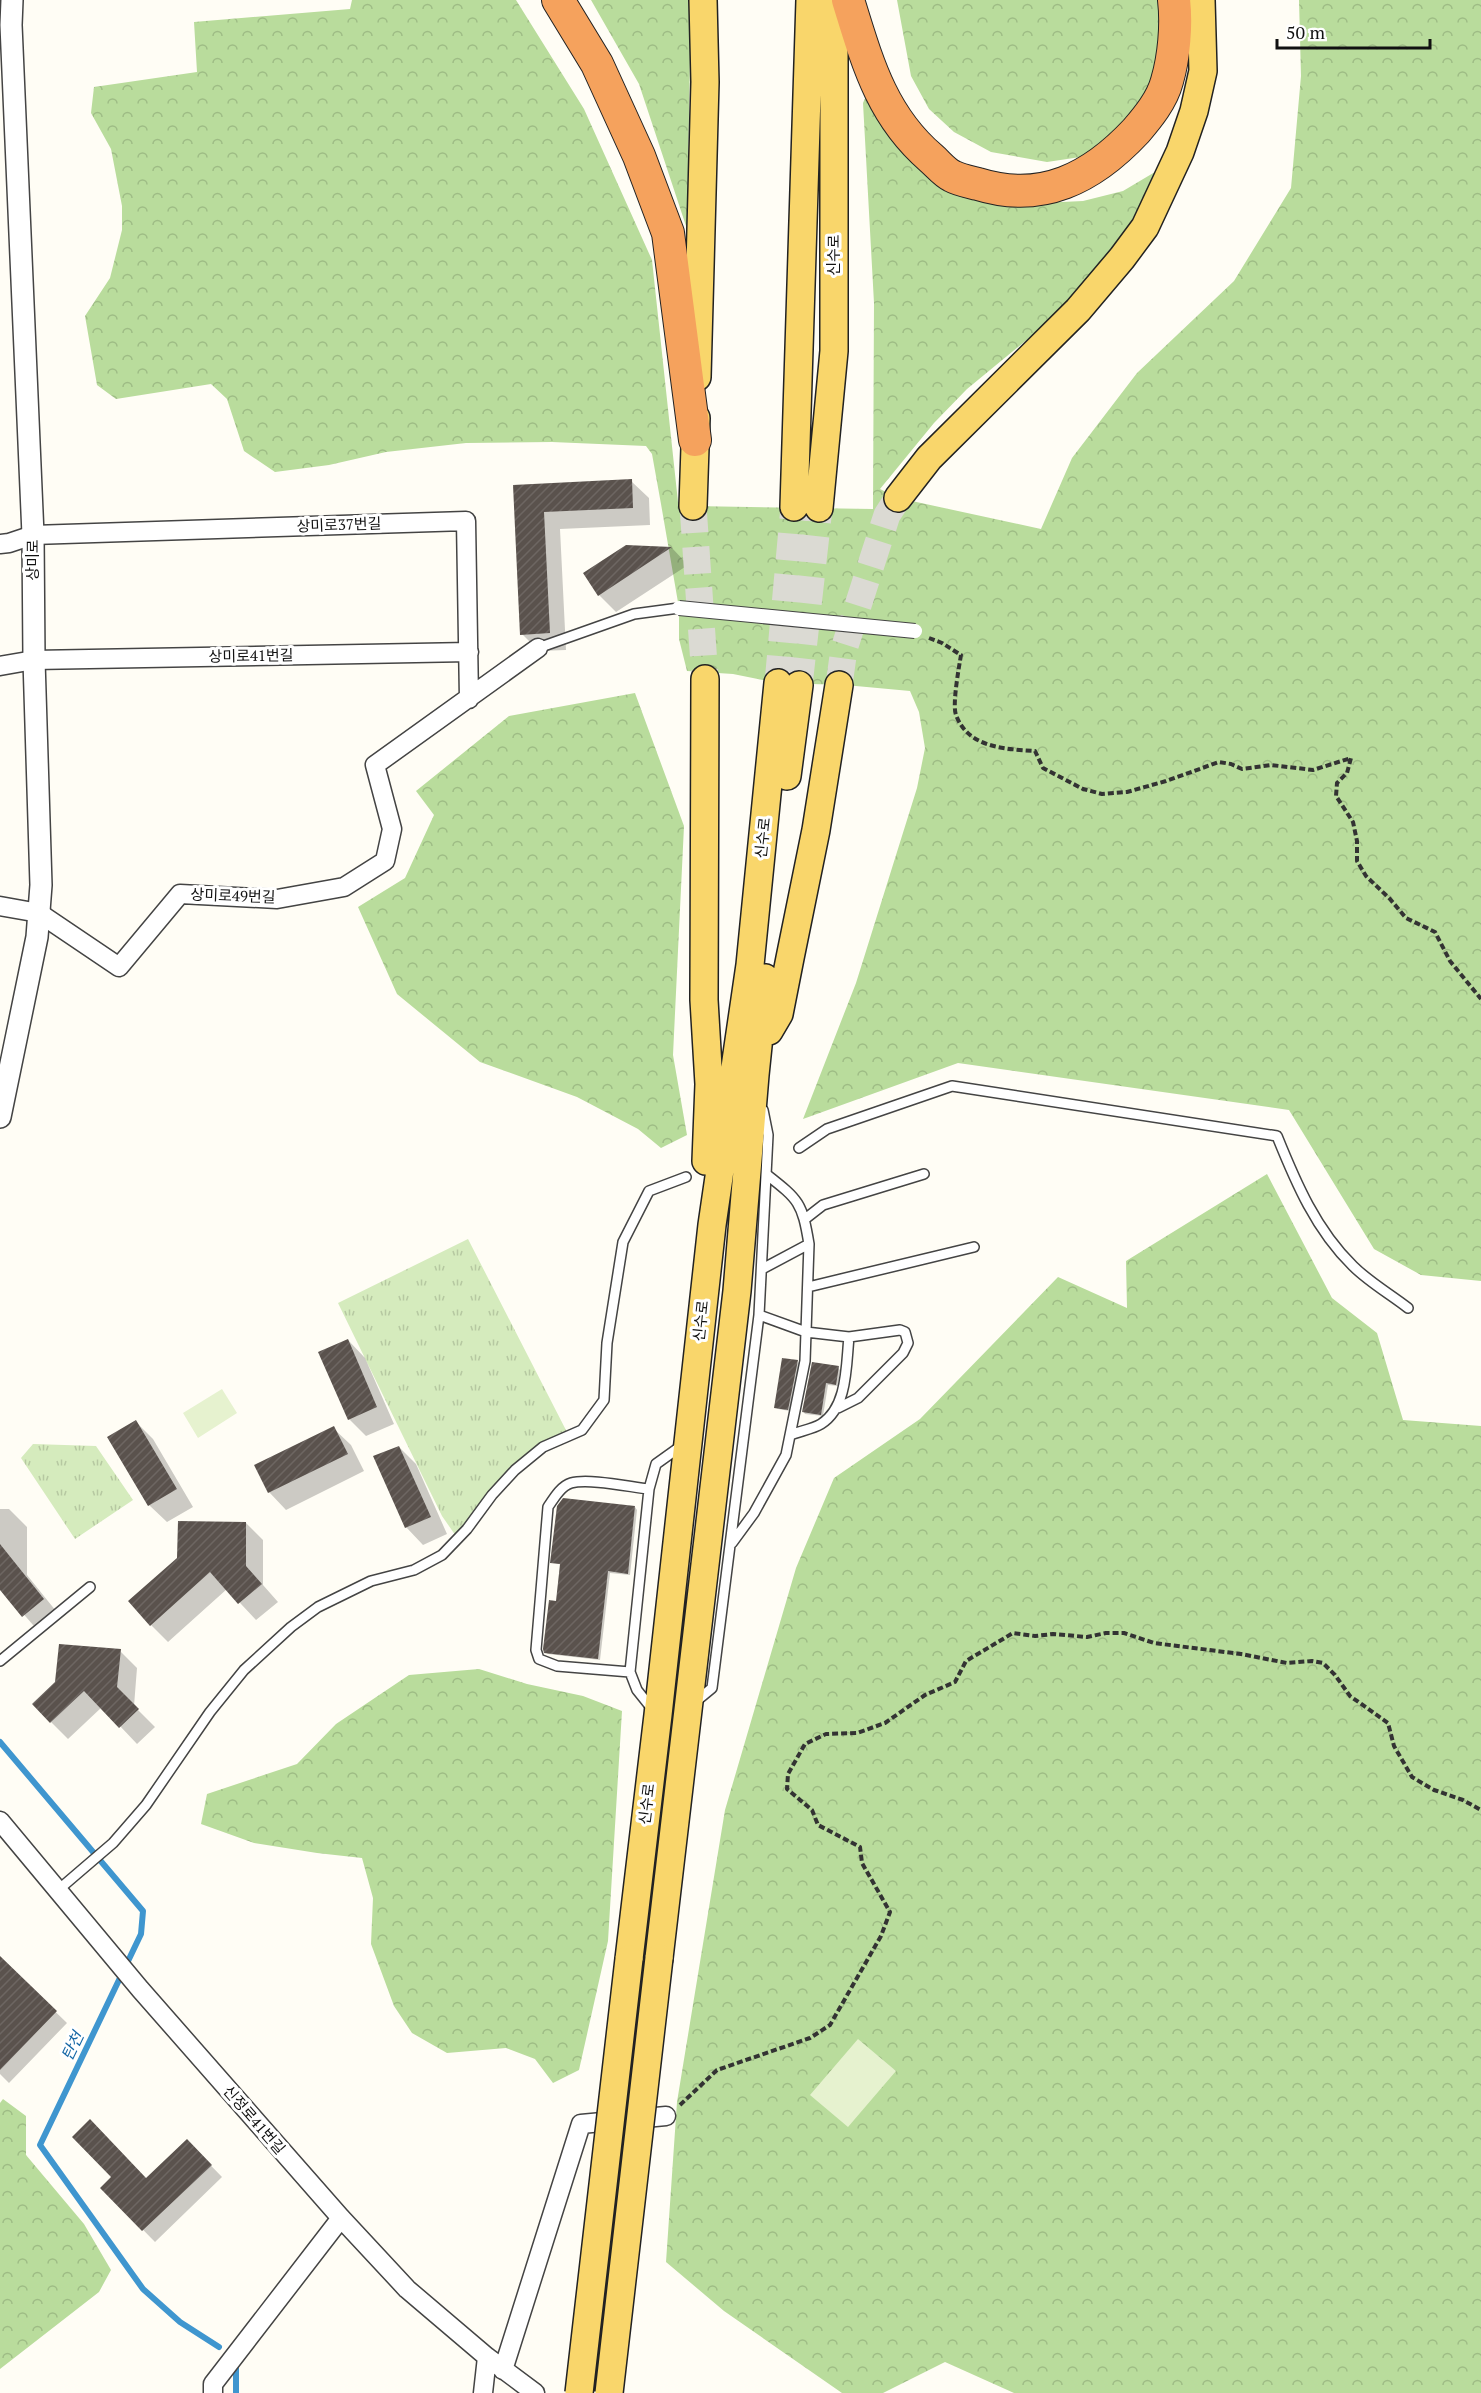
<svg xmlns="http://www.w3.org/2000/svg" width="1481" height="2393" font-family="'PT Serif','Noto Sans KR',serif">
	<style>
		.forest { fill: url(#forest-crowns) }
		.park { fill: url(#park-tufts) }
		.pitch { fill: #e6f2cf }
		.shadow { fill: #0003 }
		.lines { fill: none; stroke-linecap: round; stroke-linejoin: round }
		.stream { stroke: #3f96cf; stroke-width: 6 }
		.building { fill: url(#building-hatch) }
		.primary-tunnel { stroke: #dbdad3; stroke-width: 27; stroke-dasharray: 27 14; stroke-linecap: butt }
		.service-casing { stroke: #444; stroke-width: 12 }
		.minor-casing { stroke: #444; stroke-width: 21 }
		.tertiary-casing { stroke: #444; stroke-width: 24 }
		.primary-casing { stroke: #222; stroke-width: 30 }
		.motorway-casing { stroke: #222; stroke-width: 34 }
		.path { stroke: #333; stroke-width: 4; stroke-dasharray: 6 3; stroke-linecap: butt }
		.service { stroke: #fff; stroke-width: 9 }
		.minor { stroke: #fff; stroke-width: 18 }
		.tertiary { stroke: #fff; stroke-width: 21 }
		.primary { stroke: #f9d66b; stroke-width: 27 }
		.motorway { stroke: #f5a25d; stroke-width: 32 }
		.pedestrian-bridge-casing { stroke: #444; stroke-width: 16; stroke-linecap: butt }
		.primary-bridge-casing { stroke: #222; stroke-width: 30; stroke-linecap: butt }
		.pedestrian-bridge { stroke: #fff; stroke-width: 14 }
		.primary-bridge { stroke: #f9d66b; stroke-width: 27 }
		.labels { text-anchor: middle; stroke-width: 6; stroke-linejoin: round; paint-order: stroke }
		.street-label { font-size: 15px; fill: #111; stroke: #fff }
		.water-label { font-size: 16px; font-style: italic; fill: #1768a6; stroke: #fff }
	</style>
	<defs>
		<pattern id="forest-crowns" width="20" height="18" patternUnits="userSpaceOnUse" patternTransform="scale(1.5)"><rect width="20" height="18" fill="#b9dc9c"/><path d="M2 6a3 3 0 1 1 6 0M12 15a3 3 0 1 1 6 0" fill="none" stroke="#9ebc85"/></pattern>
		<pattern id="park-tufts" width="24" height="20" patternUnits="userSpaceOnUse" patternTransform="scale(1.5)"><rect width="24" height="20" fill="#d5ebbd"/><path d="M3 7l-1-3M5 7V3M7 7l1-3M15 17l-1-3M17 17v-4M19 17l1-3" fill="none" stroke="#b6c8a1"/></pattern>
		<pattern id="building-hatch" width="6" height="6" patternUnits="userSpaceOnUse" patternTransform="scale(1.5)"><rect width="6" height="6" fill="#5a524d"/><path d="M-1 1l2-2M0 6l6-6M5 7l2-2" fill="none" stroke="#6d6662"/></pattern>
	</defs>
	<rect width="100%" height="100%" fill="#fffdf5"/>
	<path class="forest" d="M352,0H516L584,109L652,260L678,502L693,506L873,509L874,303L863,103L869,89L910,148L1041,203L1083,201L1123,191L1160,169L1157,208L1063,310L967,389L934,423L880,489L898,498L1041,529L1072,458L1137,373L1234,281L1291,188L1301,76L1299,0H1481V1281L1421,1275L1374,1249L1289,1110L958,1063L803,1119L856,983L917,788L925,748L919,712L910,691L845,685L778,683L733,674L687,671L679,639V608L661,504L652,454L646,446L552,442L466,443L386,452L329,465L275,472L244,451L227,399L211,384L116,399L97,385L85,316L110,278L122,230V206L111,149L91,113L94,87L197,72L194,22L350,9Z
		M591,0H691L687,229L639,84Z
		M897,0H1168V73L1094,155L1047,162L991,152L954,132L929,109L911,76Z
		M635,693L684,826L673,1055L687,1135L661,1148L638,1129L577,1097L480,1062L397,994L358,907L405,878L434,815L416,791L509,716Z
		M1267,1174L1332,1298L1377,1333L1403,1420L1481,1426V2393H1014L945,2362L883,2393H842L724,2311L666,2262L677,2102L725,1810L796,1568L834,1478L920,1419L1058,1277L1127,1308L1126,1261Z
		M479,1669L527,1684L583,1696L622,1711L608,1941L579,2070L553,2083L535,2059L506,2048L447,2053L412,2033L394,2006L371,1944L373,1898L362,1858L317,1853L254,1843L201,1824L207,1794L297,1764L336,1724L409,1675Z
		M3,2099L26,2116V2155L84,2224L111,2270L99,2292L0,2369V2103Z"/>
	<path class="park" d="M468,1239L569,1436L515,1470L458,1539L442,1516L338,1303Z
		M33,1444L96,1446L133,1500L75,1539L21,1458Z"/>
	<path class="pitch" d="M222,1389L237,1413L198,1438L183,1413Z
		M858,2039L896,2071L848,2127L810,2095Z"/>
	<path class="shadow" d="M631,481L649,498L650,525L560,529L566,650L539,651L522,634L515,487Z
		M626,547L672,548L688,565L616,612L599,595Z
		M348,1340L365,1358L394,1424L366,1436L349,1419Z
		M798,1362L800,1364L790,1411L778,1409L775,1407Z
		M838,1368L840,1370L838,1386L828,1385L823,1416L805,1414L803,1411Z
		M136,1422L153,1439L193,1507L167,1522L149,1505Z
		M333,1428L351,1445L364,1471L286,1510L269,1492Z
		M399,1447L416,1464L447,1534L423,1545L406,1527Z
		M635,1507L637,1510L630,1575L610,1573L600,1660L548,1654L545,1652L557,1602L562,1565L552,1562Z
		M0,1509H9L27,1527V1575L60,1616L40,1633L0,1587Z
		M246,1523L263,1540V1585L278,1602L256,1620L227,1589L168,1642L151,1625L179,1559Z
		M120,1651L137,1668L134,1706L155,1727L137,1744L102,1707L68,1739L51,1722Z
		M0,1958L67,2023L9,2083L0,2074Z
		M187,2141L222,2177L155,2242L102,2188L147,2180Z"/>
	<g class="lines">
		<path class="stream" d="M0,1742L143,1911L141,1934L40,2145L143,2289L180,2322L219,2347
			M236,2362V2393"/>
	</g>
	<path class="building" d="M632,479L633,508L544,512L550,633L520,635L513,485Z
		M626,545L672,547L598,596L583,573Z
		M348,1339L377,1407L348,1420L318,1352Z
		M782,1358L798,1360L788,1410L774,1408Z
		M812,1362L839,1366L836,1385L826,1383L821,1415L802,1412Z
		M136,1420L177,1489L148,1506L107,1437Z
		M334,1426L348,1454L268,1493L254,1465Z
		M399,1446L431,1517L405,1528L373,1456Z
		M563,1498L635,1506L628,1574L608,1571L598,1659L544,1653L543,1649L549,1600L556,1601L560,1564L550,1563L557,1506Z
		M178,1521L246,1522V1566L262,1584L238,1604L210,1572L150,1626L128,1601L177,1558Z
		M0,1544L44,1599L22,1617L0,1590Z
		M59,1644L121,1649L117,1687L139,1709L119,1728L84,1691L50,1723L32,1704L55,1682Z
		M0,1956L57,2011L0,2070Z
		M90,2119L146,2178L187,2139L212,2165L142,2231L100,2188L111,2177L72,2137Z"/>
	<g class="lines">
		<path class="primary-tunnel" d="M693,506L705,679
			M778,683L794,507
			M799,685L819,508
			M839,685L844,649L887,515L898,498"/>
		<g class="service-casing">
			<path id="service" d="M538,648L634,614L679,608
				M799,1148L827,1129L952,1086L1277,1136C1296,1183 1316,1230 1353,1266C1369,1282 1390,1294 1408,1308
				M805,1219L823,1205L924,1174
				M762,1269L809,1244C802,1202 799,1200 766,1174
				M808,1287L974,1247
				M838,1408L858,1398L903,1353L908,1343L905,1332L900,1330L849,1337
				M790,1435C800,1431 813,1429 821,1424C848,1407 846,1365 849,1337L806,1332L809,1244
				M732,1543L754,1513L786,1455L805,1361L806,1332L759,1315
				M0,1661L90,1587
				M630,1672L557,1666L539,1659L536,1650L548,1507C554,1498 561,1486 571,1483C589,1478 630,1487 649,1489
				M695,1702L712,1688L759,1315L768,1135L763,1110
				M653,1710L637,1690L630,1672L649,1489L656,1464L684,1444
				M57,1891L113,1843L146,1805L210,1712L244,1670L291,1627L318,1607L371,1581L414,1570L442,1555L467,1529L492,1495L515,1470L543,1447L582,1430L604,1400L607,1343L623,1242L649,1191L686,1177"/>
		</g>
		<g class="minor-casing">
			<path id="minor" d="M0,544L9,543L33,535L466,521L469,699
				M0,666L34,660L469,652
				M0,906L39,913L119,967L180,894L277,899L344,887L385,861L392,829L375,765L538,648
				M0,1821L140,1989L341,2218L407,2289L487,2357L535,2393
				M503,2370L581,2124L666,2116
				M213,2393V2384L341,2218
				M483,2393L487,2357"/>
		</g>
		<g class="tertiary-casing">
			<path id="tertiary" d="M0,1117L37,937L41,885L34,660L33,535L11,25L12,0"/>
		</g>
		<g class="primary-casing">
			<path id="primary" d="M697,377L705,82L703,0
				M898,498L929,458L1078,310L1122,258L1145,227L1180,152L1194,111L1203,71L1201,0
				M693,506L696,418
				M794,507L810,0
				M819,508L834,351V0
				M705,679L704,1000L709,1084L706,1161
				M787,776L799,685
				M769,1031L779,1014L790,958L816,830L839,685
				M659,1958L737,1291L755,1075L765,978
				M629,1959L658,1715L712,1225L750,965L778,683"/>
		</g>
		<g class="motorway-casing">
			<path id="motorway" d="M558,0L597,64L639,156L668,233L695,440
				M848,0C867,61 881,115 931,158C938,164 944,172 952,176C959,180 970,182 978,184C1042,204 1092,178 1136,131C1148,117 1162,100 1167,81C1174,57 1177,25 1174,0"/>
		</g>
		<path class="path" d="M929,638L942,643L961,655C959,667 952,705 956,715C968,748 1005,749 1035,751L1043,768L1083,789L1102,794L1127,792L1166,781L1219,762L1231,764L1242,769L1271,765L1313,770L1351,758L1347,773L1337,783L1336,796L1353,822L1357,841V861L1366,876L1390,899L1406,918L1435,932L1450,961L1481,999
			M680,2105L717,2070L810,2038L830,2025L881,1936L890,1912L862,1863L860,1847L818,1825L812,1810L787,1789L788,1774L805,1744L826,1734L857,1733L885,1723L925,1695L955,1682L966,1661L1013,1633L1035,1636L1053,1634L1087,1637L1106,1633H1124L1154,1643L1241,1654L1287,1663L1312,1661L1323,1663L1335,1675L1350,1696L1388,1723L1394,1746L1412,1777L1434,1790L1463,1800L1481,1810"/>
		<use href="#service" class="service"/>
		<use href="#minor" class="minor"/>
		<use href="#tertiary" class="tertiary"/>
		<use href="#primary" class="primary"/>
		<use href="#motorway" class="motorway"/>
		<g class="pedestrian-bridge-casing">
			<path id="pedestrian-bridge" d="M679,608L915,631"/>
		</g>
		<g class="primary-bridge-casing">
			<path id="primary-bridge" d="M579,2393L629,1959
				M609,2393L659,1958"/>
		</g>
		<use href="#pedestrian-bridge" class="pedestrian-bridge"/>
		<use href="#primary-bridge" class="primary-bridge"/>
	</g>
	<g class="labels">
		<g class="street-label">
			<text transform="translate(834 255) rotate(-90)" y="5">신수로</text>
			<text transform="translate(339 525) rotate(-2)" y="5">상미로37번길</text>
			<text transform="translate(33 560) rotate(-90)" y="5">상미로</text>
			<text transform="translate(251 656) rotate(-1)" y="5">상미로41번길</text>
			<text transform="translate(763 838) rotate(-84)" y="5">신수로</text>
			<text transform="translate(233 896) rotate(2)" y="5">상미로49번길</text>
			<text transform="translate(701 1321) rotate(-84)" y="5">신수로</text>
			<text transform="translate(647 1804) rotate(-83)" y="5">신수로</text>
			<text transform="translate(254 2120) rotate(49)" y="5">신정로41번길</text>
		</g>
		<g class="water-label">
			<text transform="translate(72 2046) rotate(-64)" y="6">탄천</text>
		</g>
	</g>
	<path d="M1277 39v9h153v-9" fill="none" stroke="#111111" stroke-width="3"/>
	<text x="1286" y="39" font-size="18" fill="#111111" stroke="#ffffff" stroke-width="4.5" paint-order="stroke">50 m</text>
</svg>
